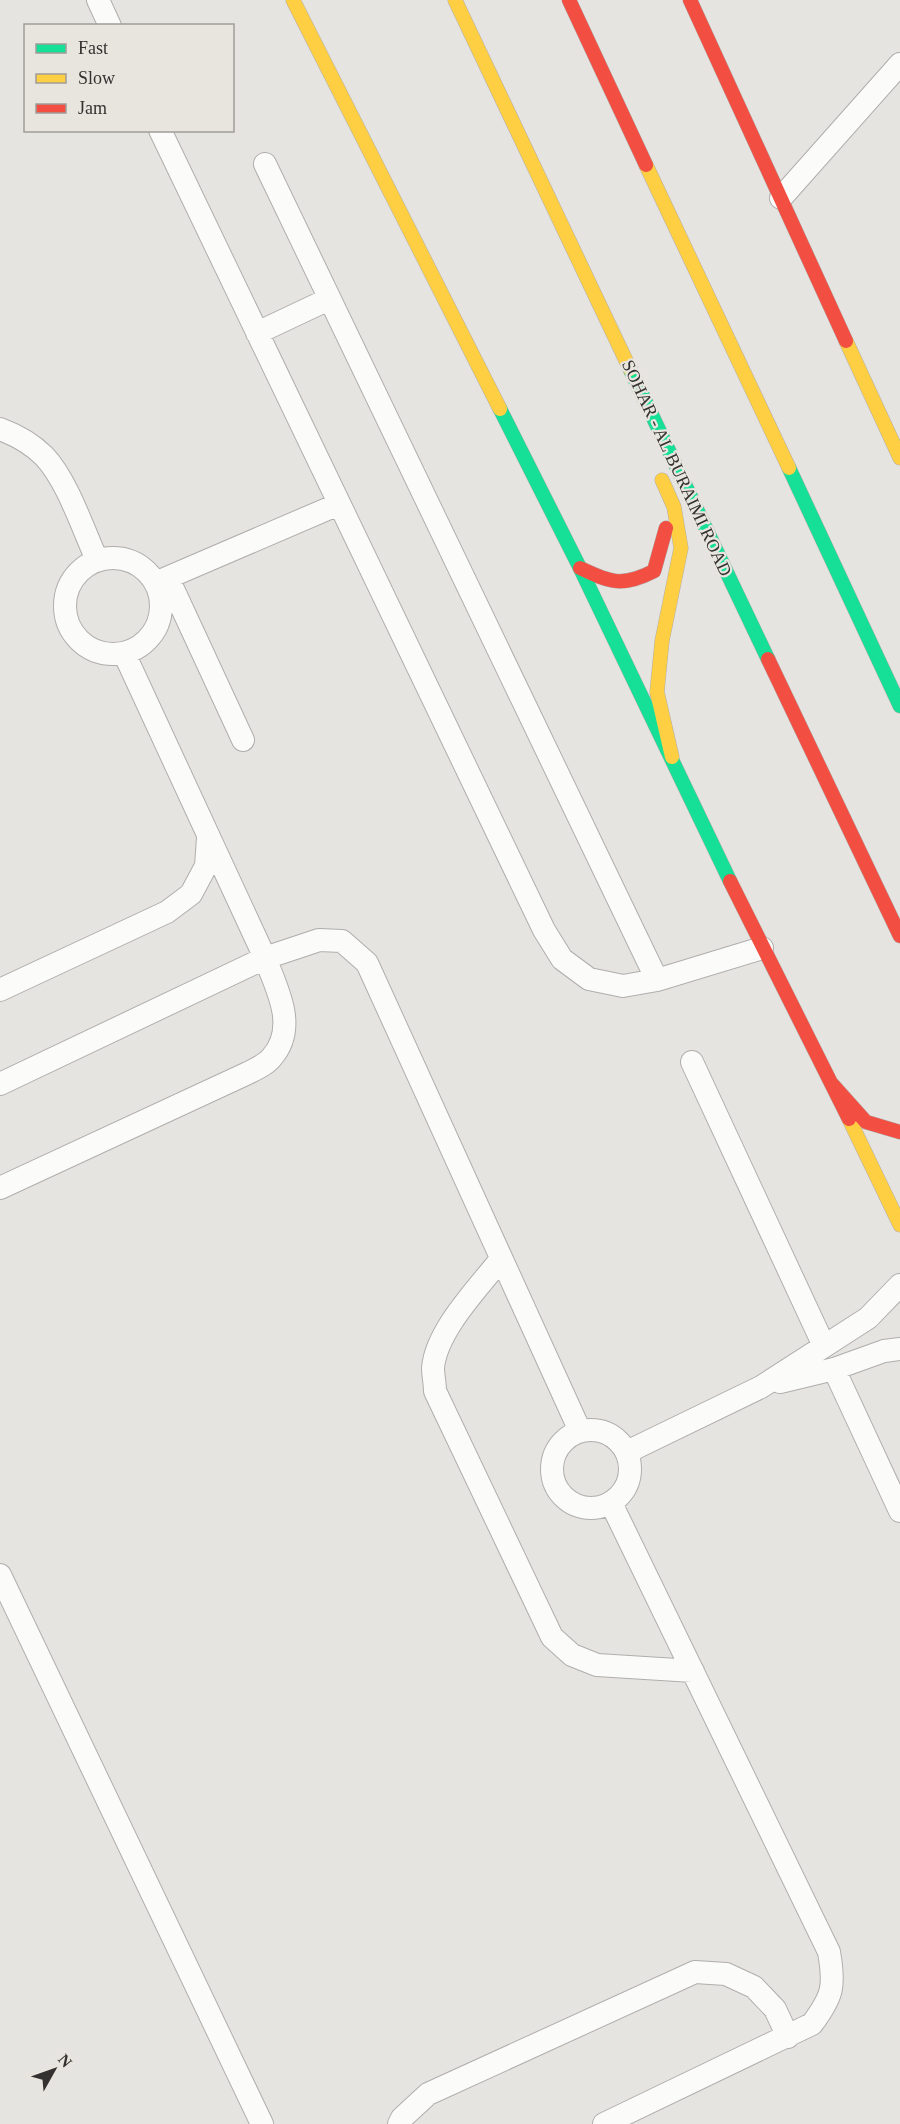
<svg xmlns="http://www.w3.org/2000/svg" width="900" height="2124" font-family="Georgia,serif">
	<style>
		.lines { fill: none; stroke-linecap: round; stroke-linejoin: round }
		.lane-casing { stroke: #b0aeac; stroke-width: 24 }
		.fast-casing { stroke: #b0aeac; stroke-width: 15 }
		.slow-casing { stroke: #b0aeac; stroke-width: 15 }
		.jam-casing { stroke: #b0aeac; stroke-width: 15 }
		.lane { stroke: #fbfbfa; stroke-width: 22 }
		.fast { stroke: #16e098; stroke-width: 14 }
		.slow { stroke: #ffcf43; stroke-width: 14 }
		.jam { stroke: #f24e42; stroke-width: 14 }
		.labels { text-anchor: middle; stroke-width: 4.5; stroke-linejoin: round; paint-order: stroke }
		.street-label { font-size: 18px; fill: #333230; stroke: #e8e5df }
	</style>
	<rect width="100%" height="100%" fill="#e6e4e1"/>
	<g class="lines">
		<g class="lane-casing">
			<path id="lane" d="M98,0L110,26
				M160,130L544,930L562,959L589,979L623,986L657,980L762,948
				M265,164L657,980
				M781,198L900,64
				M257,333L329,299
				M0,429C16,435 32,444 44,456C67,480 83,529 97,560
				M65 606a48 48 0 1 1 96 0a48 48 0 1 1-96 0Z
				M168,578L243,740
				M155,583L339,504
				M0,990L167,912L191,894L206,866L208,838
				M692,1062L824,1346
				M0,1084L265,958L319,940L342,941L367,963L580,1431
				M0,1188L248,1073C256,1069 267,1064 272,1057C298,1027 277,989 265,958L124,653
				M501,1259C478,1288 436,1331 433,1368C433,1375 435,1383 435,1391L552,1637L572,1655L597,1665L693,1671
				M834,1369L900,1511
				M780,1382L834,1369L884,1351L900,1349
				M552 1469a39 39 0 1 1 78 0a39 39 0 1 1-78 0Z
				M627,1452L761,1387L868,1318L900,1285
				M0,1575L262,2124
				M399,2124L402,2118L428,2094L695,1972L726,1974L754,1987L775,2009L788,2037
				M604,2124L812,2024C833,1996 835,1986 829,1952L611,1503"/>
		</g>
		<g class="fast-casing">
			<path id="fast" d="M630,369L768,659
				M500,409L580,568L730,881
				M789,468L900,706"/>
		</g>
		<g class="slow-casing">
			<path id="slow" d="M293,0L500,409
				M455,0L630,369
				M646,165L789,468
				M846,341L900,458
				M662,480L674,507L681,548L662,641L657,692L672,757
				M849,1119L900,1225"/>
		</g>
		<g class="jam-casing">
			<path id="jam" d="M569,0L646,165
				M690,0L846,341
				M580,568C611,583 623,587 654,571L666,528
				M768,659L900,936
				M730,881L849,1119
				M832,1084L866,1122L900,1132"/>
		</g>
		<use href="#lane" class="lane"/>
		<use href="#fast" class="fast"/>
		<use href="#slow" class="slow"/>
		<use href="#jam" class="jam"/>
	</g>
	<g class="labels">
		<g class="street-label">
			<text transform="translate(677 468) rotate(65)" y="6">SOHAR - AL BURAIMI ROAD</text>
		</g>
	</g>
	<rect x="24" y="24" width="210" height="108" fill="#e8e5df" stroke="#a09d99" stroke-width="1.5"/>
	<rect x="36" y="44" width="30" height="9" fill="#16e098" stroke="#a09d99" stroke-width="1.5"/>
	<text x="78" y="54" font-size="18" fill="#333230">Fast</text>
	<rect x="36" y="74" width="30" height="9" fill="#ffcf43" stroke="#a09d99" stroke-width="1.5"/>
	<text x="78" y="84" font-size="18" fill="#333230">Slow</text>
	<rect x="36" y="104" width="30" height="9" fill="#f24e42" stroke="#a09d99" stroke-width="1.5"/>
	<text x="78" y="114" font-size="18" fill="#333230">Jam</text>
	<g transform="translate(54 2070) rotate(50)" stroke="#e8e5df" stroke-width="4.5" paint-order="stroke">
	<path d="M0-4.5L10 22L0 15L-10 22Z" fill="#333230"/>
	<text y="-9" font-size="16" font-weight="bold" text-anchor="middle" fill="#333230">N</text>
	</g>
</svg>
